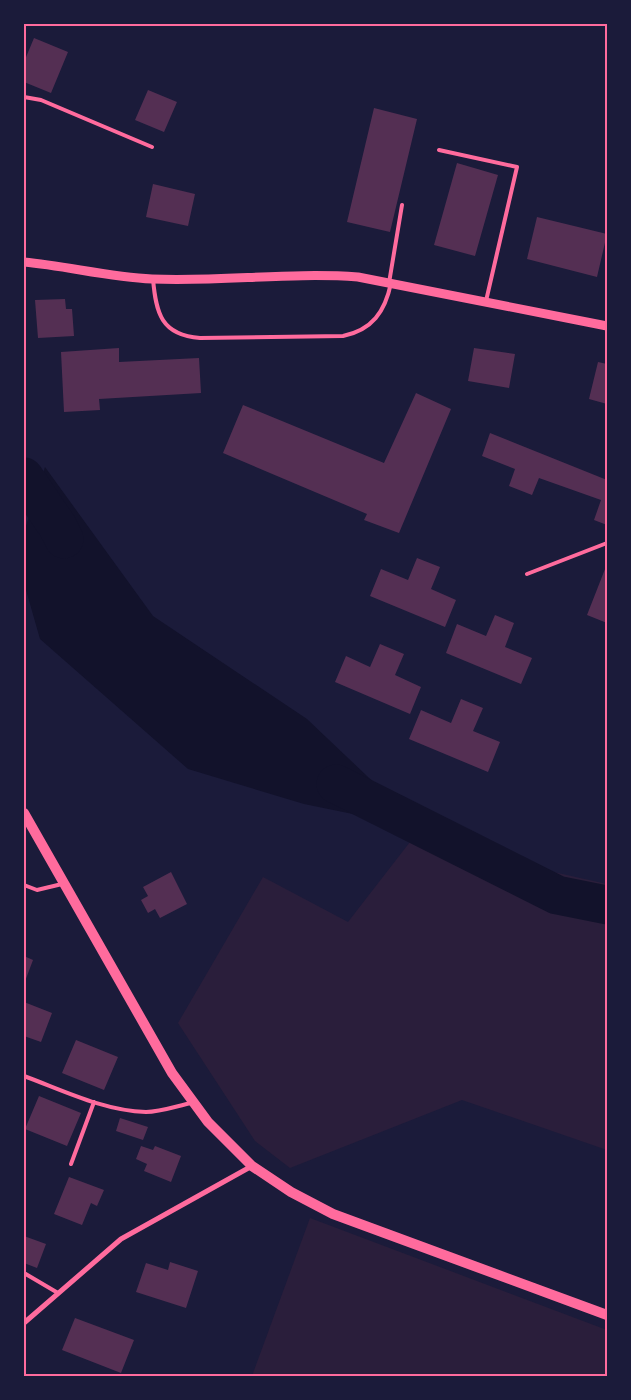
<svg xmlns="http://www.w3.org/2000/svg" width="631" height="1400" font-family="Merriweather,serif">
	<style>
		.green { fill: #2a1e3b }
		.water { fill: #12122b }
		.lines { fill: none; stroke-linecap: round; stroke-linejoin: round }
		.river { stroke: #12122b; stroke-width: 39 }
		.building { fill: #542f53 }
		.service { stroke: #ff6b9d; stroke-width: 4 }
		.minor { stroke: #ff6b9d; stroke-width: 5 }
		.tertiary { stroke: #ff6b9d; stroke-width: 9 }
		.secondary { stroke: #ff6b9d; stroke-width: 10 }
		.neatline { fill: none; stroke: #ff6b9d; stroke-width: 2 }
	</style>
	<rect width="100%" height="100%" fill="#1b1b3a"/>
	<path class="green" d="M427,820L540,869L607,884V1150L462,1100L290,1168L255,1141L178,1023L263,877L348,922Z
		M310,1218L607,1330V1376H252Z"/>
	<path class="water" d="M45,467L153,616L307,719L386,794L382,820L304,804L188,769L40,639L24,583V532Z"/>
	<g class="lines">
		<path class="river" d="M24,477L58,527L64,539
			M336,784L557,895L607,905"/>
	</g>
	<path class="building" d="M34,38L68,52L51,93L24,82V62Z
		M148,90L177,102L164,132L135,120Z
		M374,108L417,119L390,232L347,222Z
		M457,163L498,175L475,256L434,245Z
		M153,184L195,194L188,226L146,217Z
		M537,217L607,234L597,277L527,259Z
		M65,299L66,309H72L74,336L38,338L35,300Z
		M119,348V362L199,358L201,393L99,399L100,410L64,412L61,352Z
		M474,348L515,354L509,388L468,381Z
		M598,362L607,364V404L589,399Z
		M416,393L451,409L399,533L364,520L367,514L223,453L243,405L384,463Z
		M490,433L607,480V525L594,520L601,500L539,478L532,495L509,486L515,469L482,456Z
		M417,558L440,567L431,589L456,600L445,627L370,596L381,569L408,580Z
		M607,564V623L587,615Z
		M495,615L514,623L505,647L532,658L521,684L446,653L457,624L486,636Z
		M380,644L404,654L395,675L421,687L410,714L335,682L346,656L370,667Z
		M461,699L483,708L473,731L500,742L488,772L409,739L421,710L451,723Z
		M171,872L187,904L160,918L155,909L148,913L141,900L148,896L143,887Z
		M24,956L33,960L24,984Z
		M24,1002L52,1013L41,1042L24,1036Z
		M76,1040L118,1057L104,1090L62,1073Z
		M39,1096L81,1113L67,1146L25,1129Z
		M120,1118L148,1127L143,1140L116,1131Z
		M141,1146L153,1150L155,1146L181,1156L171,1182L144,1171L147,1164L136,1159Z
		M69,1177L104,1190L97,1206L91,1203L82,1225L54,1214Z
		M24,1236L46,1244L37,1268L24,1263Z
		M170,1262L198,1271L186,1308L136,1292L146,1263L168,1270Z
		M75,1318L134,1340L121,1373L62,1350Z"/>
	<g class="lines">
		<path class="service" d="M24,97L41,100L152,147
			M439,150L517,167L486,301
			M153,279C156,313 161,335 200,338L343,336C372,330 385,312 391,283
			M389,283L402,205
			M527,574L607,543
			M24,885L37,890L62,884
			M24,1076C62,1090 104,1111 146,1112C160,1112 177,1106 191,1103
			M71,1164L94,1102
			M24,1273L58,1293"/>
		<path class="minor" d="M24,1323L121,1239L252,1166"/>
		<path class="tertiary" d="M24,262C67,266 109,277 152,279C221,282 289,272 358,277L607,326"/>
		<path class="secondary" d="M24,813L172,1073L208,1122L252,1166L291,1192L333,1214L607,1315"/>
	</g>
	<rect width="631" height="1400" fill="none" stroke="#1b1b3a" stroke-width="50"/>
	<rect x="25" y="25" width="581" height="1350" class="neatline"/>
</svg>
